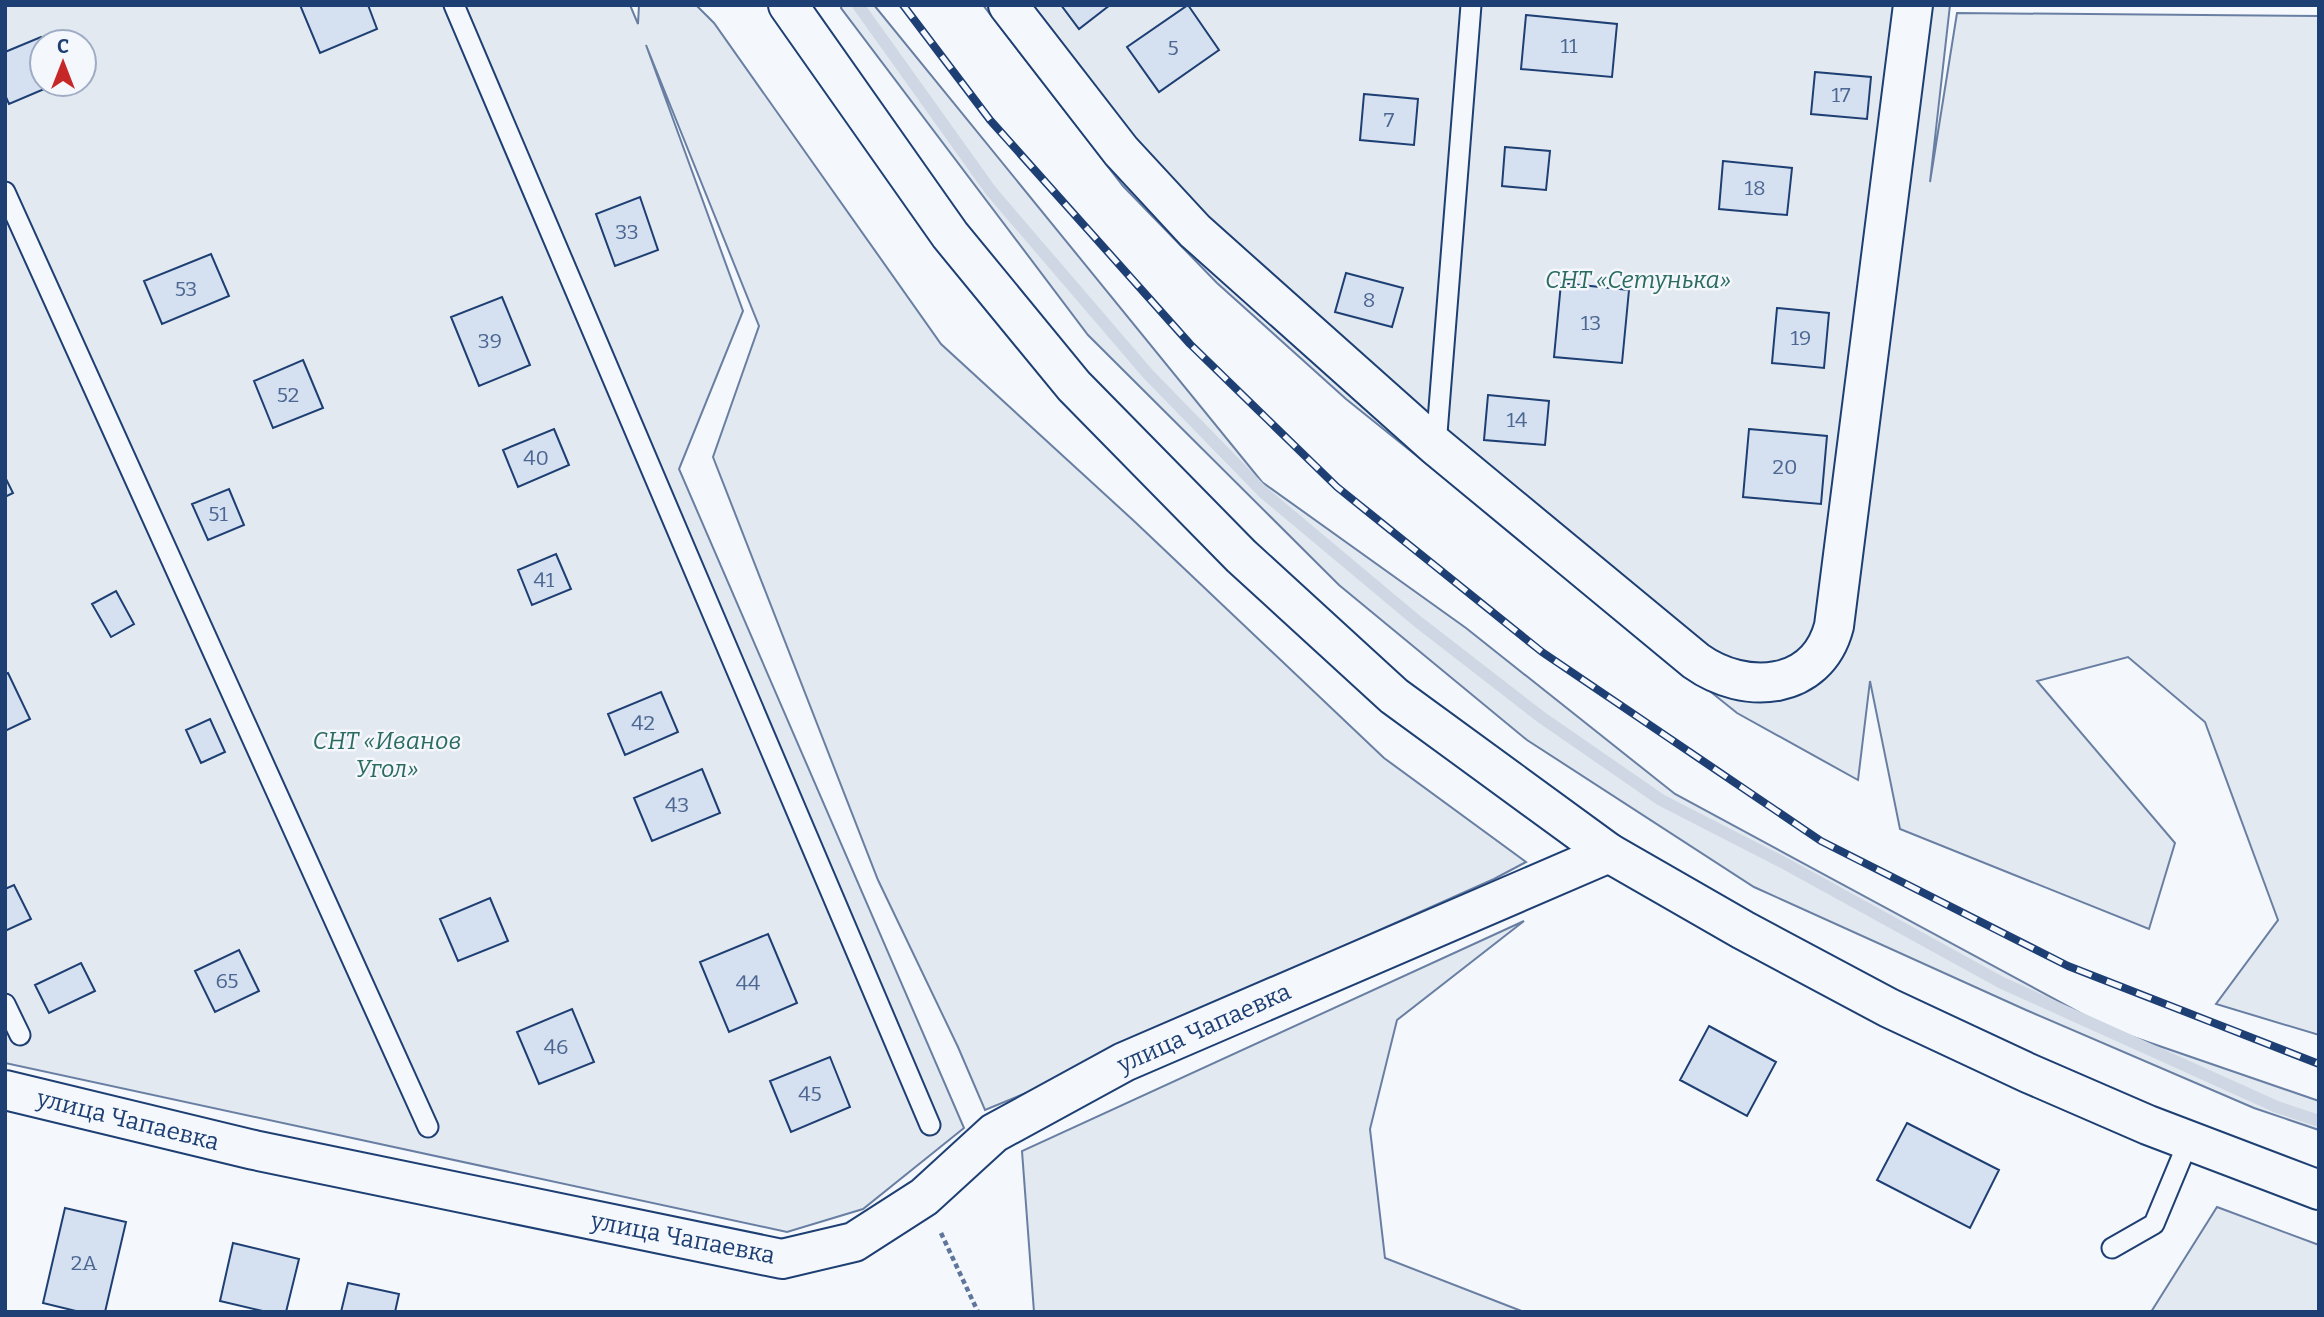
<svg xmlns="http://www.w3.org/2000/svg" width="2324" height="1317" font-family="Bitter,serif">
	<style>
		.green { fill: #e3e9f0; stroke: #687fa3; stroke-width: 2; fill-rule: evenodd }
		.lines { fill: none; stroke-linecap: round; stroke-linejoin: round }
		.stream { stroke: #cfd7e4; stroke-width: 12 }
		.building { fill: #d5e0f0; stroke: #1d3f73; stroke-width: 2 }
		.service-casing { stroke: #1d3f73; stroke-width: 23 }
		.minor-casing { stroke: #1d3f73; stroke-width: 42 }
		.secondary-casing { stroke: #1d3f73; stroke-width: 42 }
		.path { stroke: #5e769c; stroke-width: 4.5; stroke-dasharray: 5 3.5; stroke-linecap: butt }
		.service { stroke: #f4f7fb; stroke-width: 19 }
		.minor { stroke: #f4f7fb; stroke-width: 38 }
		.secondary { stroke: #f4f7fb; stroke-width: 38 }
		.rail-casing { stroke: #1d3f73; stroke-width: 8 }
		.rail { stroke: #f4f7fb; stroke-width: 5; stroke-dasharray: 16; stroke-linecap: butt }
		.labels { text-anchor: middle; stroke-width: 5; stroke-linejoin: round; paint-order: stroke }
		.number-label { font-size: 21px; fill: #4b6792 }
		.park-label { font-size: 24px; font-style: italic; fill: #2c6c60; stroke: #f4f7fb }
		.street-label { font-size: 24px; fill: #1d3f73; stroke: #f4f7fb }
	</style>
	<rect width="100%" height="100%" fill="#f4f7fb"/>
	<path class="green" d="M5,5H630L638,24L639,5H696L714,23L941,344L1134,521L1384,758L1526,862L1494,879L1243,991L1043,1086L985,1110L958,1047L878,880L713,457L759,326L646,45L743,311L679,469L964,1128L863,1209L787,1232L5,1063ZM42,42H84V84H42Z
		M842,5H874L1262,482L1466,628L1675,794L2110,1029L2319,1101V1130L2254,1108L2026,1010L1754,887L1527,740L1339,585L1088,335L841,8Z
		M983,5H1950L1930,182L1957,13L2319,16V1035L2216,1004L2278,920L2205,722L2128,657L2037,681L2175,843L2149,929L1900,829L1870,681L1858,780L1737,713L1346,399L1217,283L1123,186Z
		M1524,921L1397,1020L1370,1129L1385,1258L1524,1312H1034L1022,1151Z
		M2217,1207L2319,1245V1312H2151Z"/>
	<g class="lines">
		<path class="stream" d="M858,5L991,191L1148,374L1264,493L1417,621L1541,717L1661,800L1784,863L2002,983L2277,1107L2319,1121"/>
	</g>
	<path class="building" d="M300,5H368L377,29L320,53Z
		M1061,5H1110L1079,29Z
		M1188,5L1219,50L1159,92L1127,47Z
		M1526,15L1617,24L1612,77L1521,69Z
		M41,37L44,42L42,84H56L9,104L5,95V52Z
		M1815,72L1871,77L1867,119L1811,114Z
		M1364,94L1418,99L1414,145L1360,140Z
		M1505,147L1550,151L1546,190L1502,186Z
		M1723,161L1792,168L1787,215L1719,209Z
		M640,197L658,250L615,266L596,214Z
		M211,254L229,296L162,324L144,281Z
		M1346,273L1403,288L1392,327L1335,312Z
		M1561,283L1629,290L1622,363L1554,357Z
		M502,297L530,365L479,386L451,317Z
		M1777,308L1829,313L1824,368L1772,363Z
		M303,360L323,408L273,428L254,381Z
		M1488,395L1549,401L1545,445L1484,440Z
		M554,429L569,465L518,487L503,450Z
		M1749,429L1827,436L1821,504L1743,497Z
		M5,477L13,493L5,497Z
		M229,489L244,525L208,540L192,504Z
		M556,554L571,589L532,605L518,570Z
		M116,591L134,624L111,637L92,604Z
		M8,673L30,719L5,731V674Z
		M661,692L678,732L625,755L608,714Z
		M210,719L225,752L201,763L186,730Z
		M702,769L720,813L652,841L634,798Z
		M14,885L31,919L5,931V889Z
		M490,898L508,941L458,961L440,919Z
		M768,934L797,1003L729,1032L700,962Z
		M239,950L259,991L215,1012L195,971Z
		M81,963L95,991L49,1013L35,985Z
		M572,1009L594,1062L539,1084L517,1032Z
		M1709,1026L1776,1062L1747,1116L1680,1080Z
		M830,1057L850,1107L791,1132L770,1081Z
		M1907,1123L1999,1170L1970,1228L1877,1180Z
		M65,1208L126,1222L105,1312H80L43,1303Z
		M233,1243L299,1259L286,1312H267L220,1301Z
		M348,1283L399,1294L395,1312H341Z"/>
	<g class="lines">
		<g class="service-casing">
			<path id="service" d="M454,5L930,1125
				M5,192L428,1127
				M1436,446L1471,5
				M5,1004L20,1035
				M2112,1248L2154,1224L2189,1140"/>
		</g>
		<g class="minor-casing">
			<path id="minor" d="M1008,5L1121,151L1195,231L1436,446L1696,661C1745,696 1817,691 1834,626L1913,5
				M5,1090L254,1150L782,1259L854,1242L924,1197L994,1133L1124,1062L1609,853"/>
		</g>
		<g class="secondary-casing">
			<path id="secondary" d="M788,5L950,235L1074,386L1241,556L1394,696L1609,853L1743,930L1889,1008L2028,1073L2148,1125L2319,1190"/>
		</g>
		<path class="path" d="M941,1233L978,1312"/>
		<use href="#service" class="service"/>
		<use href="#minor" class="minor"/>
		<use href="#secondary" class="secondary"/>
		<g class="rail-casing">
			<path id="rail" d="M903,5L990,120L1190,344L1337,487L1542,652L1821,841L2068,966L2319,1064"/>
		</g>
		<use href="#rail" class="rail"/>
	</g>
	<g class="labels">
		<g class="number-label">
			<text x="1569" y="53">11</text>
			<text x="1173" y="55">5</text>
			<text x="1841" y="102">17</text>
			<text x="1389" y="127">7</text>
			<text x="1755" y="195">18</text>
			<text x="627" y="239">33</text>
			<text x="186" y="296">53</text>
			<text x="1369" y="307">8</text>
			<text x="1591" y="330">13</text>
			<text x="1801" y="345">19</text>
			<text x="490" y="348">39</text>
			<text x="288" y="402">52</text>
			<text x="1517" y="427">14</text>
			<text x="536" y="465">40</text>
			<text x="1785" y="474">20</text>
			<text x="218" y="521">51</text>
			<text x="544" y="587">41</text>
			<text x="643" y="730">42</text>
			<text x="677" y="812">43</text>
			<text x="227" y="988">65</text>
			<text x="748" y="990">44</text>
			<text x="556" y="1054">46</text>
			<text x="810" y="1101">45</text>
			<text x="84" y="1270">2А</text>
		</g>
		<g class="park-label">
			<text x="1638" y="288">СНТ «Сетунька»</text>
			<text x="387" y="749">СНТ «Иванов<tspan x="387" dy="28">Угол»</tspan></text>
		</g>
		<g class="street-label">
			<text transform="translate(1204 1028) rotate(-24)" y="8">улица Чапаевка</text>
			<text transform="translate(128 1120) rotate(14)" y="8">улица Чапаевка</text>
			<text transform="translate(683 1238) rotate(11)" y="8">улица Чапаевка</text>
		</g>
	</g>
	<rect width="2324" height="1317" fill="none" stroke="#1d3f73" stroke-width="14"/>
	<g transform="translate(63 63)"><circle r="33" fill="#f4f7fb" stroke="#9eadc5" stroke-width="2"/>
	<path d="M0-5L12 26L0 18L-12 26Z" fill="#c62828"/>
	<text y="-10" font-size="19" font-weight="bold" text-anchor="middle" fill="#1d3f73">С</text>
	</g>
</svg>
